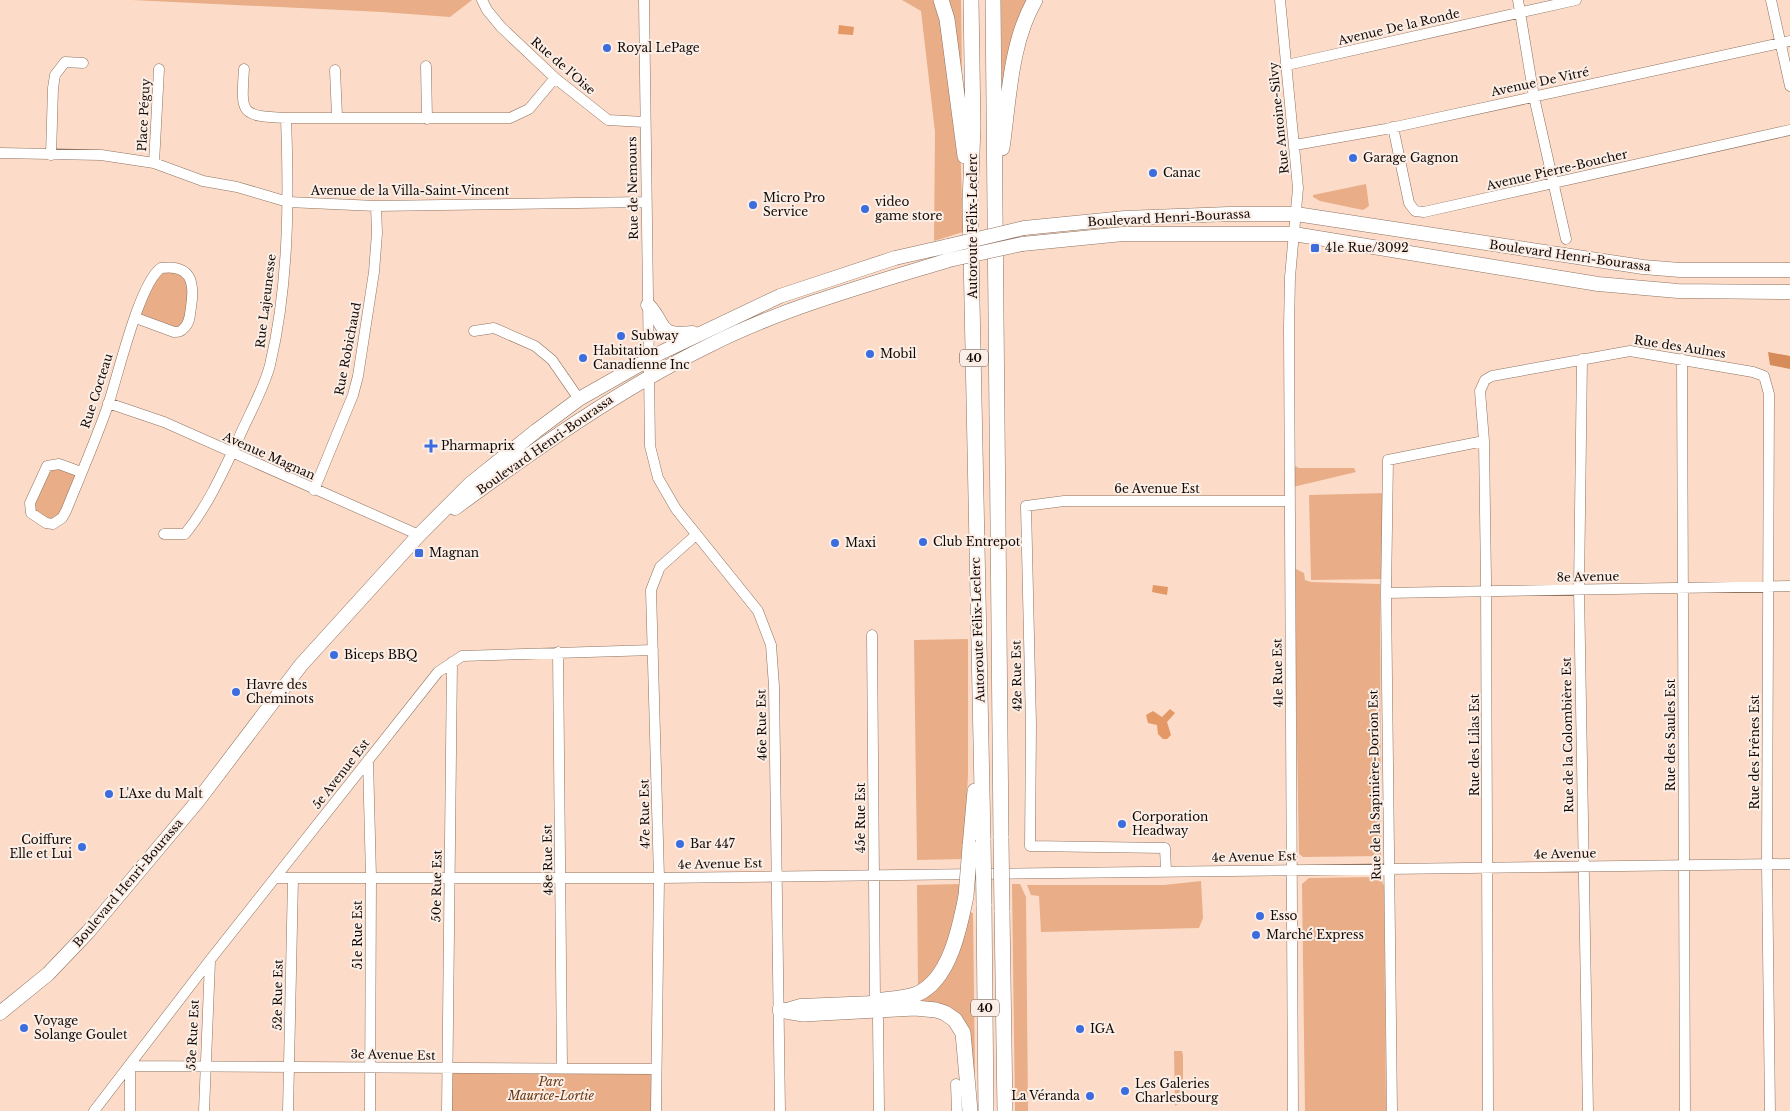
<svg xmlns="http://www.w3.org/2000/svg" width="1790" height="1111" font-family="'Libre Baskerville',serif">
	<style>
		.green { fill: #e9ad87 }
		.forest { fill: #d68b58 }
		.water { fill: #e49865 }
		.lines { fill: none; stroke-linecap: round; stroke-linejoin: round }
		.minor-casing { stroke: #8e7260; stroke-width: 11 }
		.major-casing { stroke: #8e7260; stroke-width: 15 }
		.highway-casing { stroke: #8e7260; stroke-width: 16 }
		.minor { stroke: #fff; stroke-width: 10 }
		.major { stroke: #fff; stroke-width: 14 }
		.highway { stroke: #fff; stroke-width: 15 }
		.major-bridge-casing { stroke: #8e7260; stroke-width: 15; stroke-linecap: butt }
		.highway-bridge-casing { stroke: #8e7260; stroke-width: 16; stroke-linecap: butt }
		.major-bridge { stroke: #fff; stroke-width: 14 }
		.highway-bridge { stroke: #fff; stroke-width: 15 }
		.poi-dot { fill: #3c6dde; stroke: #fbeee6; stroke-width: 2 }
		.labels { text-anchor: middle; stroke-width: 4; stroke-linejoin: round; paint-order: stroke }
		.shield { fill: #fbeee6; stroke: #594e48; stroke-width: 1 }
		.shield-label { font-size: 11px; font-weight: bold; fill: #130904 }
		.street-label { font-size: 12px; fill: #130904; stroke: #fbeee6 }
		.poi-label { font-size: 12px; fill: #130904; stroke: #fbeee6; text-anchor: start }
		.park-label { font-size: 12px; font-style: italic; fill: #683610; stroke: #fbeee6 }
	</style>
	<rect width="100%" height="100%" fill="#fcdcc8"/>
	<path class="green" d="M132,0H472L450,17L382,12Z
		M902,0H938L960,139L963,232L934,241L935,132L921,11Z
		M944,0H961L962,74Z
		M1001,0H1031L1002,100Z
		M1366,184L1369,206L1363,210L1320,201L1313,197V195Z
		M155,272L187,273L192,300L180,332L136,318Z
		M1293,465L1299,468H1354L1356,472L1293,487Z
		M47,466L81,472L57,522L31,513Z
		M1388,493L1386,579L1311,580L1309,495Z
		M1294,568L1304,573L1305,580L1311,582L1380,584L1381,856L1303,857L1299,854Z
		M968,639V775L964,859L917,860L914,640Z
		M1377,877L1381,879L1384,886L1386,1111H1305L1302,884L1309,878Z
		M1201,881L1203,918L1199,928L1041,932L1039,896L1031,895L1027,885H1164Z
		M962,884L953,934L933,977L918,986L917,885Z
		M1012,884H1020L1026,897L1028,1111H1015Z
		M968,912L973,913L975,1072H972L968,1037L912,1001L919,998Z
		M1174,1051H1182L1183,1055V1098L1182,1101L1175,1106Z
		M448,1068L656,1069V1111H447Z"/>
	<path class="forest" d="M1768,352L1790,356V369L1770,365Z"/>
	<path class="water" d="M839,25L854,27L853,35L838,34Z
		M1153,585L1168,587L1167,595L1152,592Z
		M1170,709L1175,713L1167,722L1171,735L1167,739H1163L1158,734L1157,725L1148,723L1146,715L1153,711L1162,717Z"/>
	<g class="lines">
		<g class="minor-casing">
			<path id="minor" d="M482,0L487,10L501,27L555,78L608,120L644,122
				M644,0L650,446L658,478L676,509L758,611L771,645L774,686L780,1111
				M1280,0L1298,188L1290,277L1289,328L1293,1111
				M1518,0L1534,97L1566,239
				M1771,0L1790,86
				M1287,65L1576,0
				M426,66L427,119
				M244,69C241,114 240,116 286,118H510L529,109L555,78
				M335,70L337,116
				M1393,127L1409,203L1415,211L1424,212L1790,130
				M1295,145L1386,129L1790,41
				M0,153L101,155L154,163L203,181L237,187L288,202L376,206L646,202
				M51,155L53,88L55,75L65,62L83,63
				M154,163L159,69
				M474,331L494,328L535,346L552,360L579,399
				M1582,359L1579,589L1588,1111
				M1682,359L1685,1111
				M108,403L164,422L419,535
				M81,472L59,464L47,466L30,503L31,513L46,523L53,524L62,518L66,511C80,476 96,440 108,405C118,376 139,283 161,268C191,264 195,282 191,307C190,314 190,323 184,328C181,332 178,332 174,332L136,318
				M314,490L353,395L358,376L374,272L377,233L376,206
				M164,534H185C207,507 222,474 237,442C247,418 264,389 270,365C289,285 289,199 286,118
				M1386,593L1790,586
				M558,652L562,1067
				M368,760L371,877L370,1111
				M1166,871L1165,848L1030,846L1031,724L1026,506L1064,501H1289
				M275,878H659L1790,864
				M783,1009L800,1004L875,1001L872,635
				M878,1019L879,1111
				M130,1066L656,1069
				M956,1084L957,1111
				M94,1111L210,960L438,672L462,656L653,650
				M130,1111V1066
				M204,1111L210,961
				M288,1111L293,879
				M447,1111L452,662
				M656,1111L659,878L651,590L660,567L696,535
				M1392,1111L1386,593L1388,460L1484,441
				M1488,1111L1486,580L1484,441L1480,391L1485,380L1492,376L1630,351L1753,372L1764,376L1769,394L1767,864L1770,1111"/>
		</g>
		<g class="major-casing">
			<path id="major" d="M1024,228L1125,218L1229,214H1296L1643,267L1680,270H1790
				M1022,244L1123,234H1294L1598,284L1678,291L1790,292
				M648,305C667,325 656,337 693,333
				M455,508C537,448 618,390 710,345C783,308 870,284 949,260
				M0,1013L48,974L88,932L197,802L301,665L419,535L470,484L536,431L579,399L660,353L780,296L895,258L948,246"/>
		</g>
		<g class="highway-casing">
			<path id="highway" d="M941,0L947,19L965,156
				M971,0L973,127L970,203L983,840
				M993,0L1001,838
				M1002,148C1009,100 1010,43 1035,0
				M970,847L975,791
				M984,904L986,1111
				M1002,911L1005,1111
				M875,1001C888,999 904,999 917,994C950,980 960,926 966,896
				M780,1010L803,1014L915,1008L936,1010L945,1013L955,1020L963,1033L970,1111"/>
		</g>
		<use href="#minor" class="minor"/>
		<use href="#major" class="major"/>
		<use href="#highway" class="highway"/>
		<g class="major-bridge-casing">
			<path id="major-bridge" d="M948,246L1024,228
				M949,260L1022,244"/>
		</g>
		<g class="highway-bridge-casing">
			<path id="highway-bridge" d="M1001,838L1002,911
				M983,840L984,904
				M966,896L970,847"/>
		</g>
		<use href="#major-bridge" class="major-bridge"/>
		<use href="#highway-bridge" class="highway-bridge"/>
	</g>
	<g class="poi-dot">
		<circle cx="607" cy="48" r="5"/>
		<circle cx="1353" cy="158" r="5"/>
		<circle cx="1153" cy="173" r="5"/>
		<circle cx="753" cy="205" r="5"/>
		<circle cx="865" cy="209" r="5"/>
		<rect x="1310" y="243" width="10" height="10" rx="2.5"/>
		<circle cx="621" cy="336" r="5"/>
		<circle cx="870" cy="354" r="5"/>
		<circle cx="583" cy="358" r="5"/>
		<path d="M428.5 438.5h5v5h5v5h-5v5h-5v-5h-5v-5h5z"/>
		<circle cx="923" cy="542" r="5"/>
		<circle cx="835" cy="543" r="5"/>
		<rect x="414" y="548" width="10" height="10" rx="2.5"/>
		<circle cx="334" cy="655" r="5"/>
		<circle cx="236" cy="692" r="5"/>
		<circle cx="109" cy="794" r="5"/>
		<circle cx="1122" cy="824" r="5"/>
		<circle cx="680" cy="844" r="5"/>
		<circle cx="82" cy="847" r="5"/>
		<circle cx="1260" cy="916" r="5"/>
		<circle cx="1256" cy="935" r="5"/>
		<circle cx="24" cy="1028" r="5"/>
		<circle cx="1080" cy="1029" r="5"/>
		<circle cx="1125" cy="1091" r="5"/>
		<circle cx="1090" cy="1096" r="5"/>
	</g>
	<g class="labels">
		<g class="shield">
			<rect x="960" y="349.5" width="28" height="17" rx="4"/>
			<rect x="971" y="999.5" width="28" height="17" rx="4"/>
		</g>
		<g class="shield-label">
			<text x="974" y="362">40</text>
			<text x="985" y="1012">40</text>
		</g>
		<g class="street-label">
			<text transform="translate(1399 27) rotate(-13)" y="4">Avenue De la Ronde</text>
			<text transform="translate(563 66) rotate(41)" y="4">Rue de l'Oise</text>
			<text transform="translate(1540 82) rotate(-12)" y="4">Avenue De Vitré</text>
			<text transform="translate(144 115) rotate(-87)" y="4">Place Péguy</text>
			<text transform="translate(1279 118) rotate(-96)" y="4">Rue Antoine-Silvy</text>
			<text transform="translate(1557 170) rotate(-13)" y="4">Avenue Pierre-Boucher</text>
			<text transform="translate(633 188) rotate(-91)" y="4">Rue de Nemours</text>
			<text x="410" y="195">Avenue de la Villa-Saint-Vincent</text>
			<text transform="translate(1169 218) rotate(-3)" y="4">Boulevard Henri-Bourassa</text>
			<text transform="translate(973 226) rotate(-90)" y="4">Autoroute Félix-Leclerc</text>
			<text transform="translate(1570 256) rotate(8)" y="4">Boulevard Henri-Bourassa</text>
			<text transform="translate(266 301) rotate(-83)" y="4">Rue Lajeunesse</text>
			<text transform="translate(1680 347) rotate(9)" y="4">Rue des Aulnes</text>
			<text transform="translate(348 349) rotate(-79)" y="4">Rue Robichaud</text>
			<text transform="translate(97 391) rotate(-72)" y="4">Rue Cocteau</text>
			<text transform="translate(545 445) rotate(-35)" y="4">Boulevard Henri-Bourassa</text>
			<text transform="translate(269 456) rotate(24)" y="4">Avenue Magnan</text>
			<text x="1157" y="493">6e Avenue Est</text>
			<text transform="translate(1588 577) rotate(-1)" y="4">8e Avenue</text>
			<text transform="translate(978 630) rotate(-92)" y="4">Autoroute Félix-Leclerc</text>
			<text transform="translate(1278 673) rotate(-91)" y="4">41e Rue Est</text>
			<text transform="translate(1017 676) rotate(-91)" y="4">42e Rue Est</text>
			<text transform="translate(762 725) rotate(-91)" y="4">46e Rue Est</text>
			<text transform="translate(1568 735) rotate(-91)" y="4">Rue de la Colombière Est</text>
			<text transform="translate(1671 735) rotate(-90)" y="4">Rue des Saules Est</text>
			<text transform="translate(1475 745) rotate(-90)" y="4">Rue des Lilas Est</text>
			<text transform="translate(1755 752) rotate(-90)" y="4">Rue des Frênes Est</text>
			<text transform="translate(341 774) rotate(-52)" y="4">5e Avenue Est</text>
			<text transform="translate(1375 785) rotate(-91)" y="4">Rue de la Sapinière-Dorion Est</text>
			<text transform="translate(645 814) rotate(-91)" y="4">47e Rue Est</text>
			<text transform="translate(861 818) rotate(-90)" y="4">45e Rue Est</text>
			<text transform="translate(1565 854) rotate(-1)" y="4">4e Avenue</text>
			<text transform="translate(1254 857) rotate(-1)" y="4">4e Avenue Est</text>
			<text transform="translate(548 860) rotate(-91)" y="4">48e Rue Est</text>
			<text transform="translate(720 864) rotate(-1)" y="4">4e Avenue Est</text>
			<text transform="translate(128 883) rotate(-50)" y="4">Boulevard Henri-Bourassa</text>
			<text transform="translate(437 886) rotate(-89)" y="4">50e Rue Est</text>
			<text transform="translate(358 935) rotate(-90)" y="4">51e Rue Est</text>
			<text transform="translate(278 995) rotate(-89)" y="4">52e Rue Est</text>
			<text transform="translate(193 1035) rotate(-87)" y="4">53e Rue Est</text>
			<text transform="translate(393 1055) rotate(1)" y="4">3e Avenue Est</text>
		</g>
		<g class="poi-label">
			<text x="617" y="52">Royal LePage</text>
			<text x="1363" y="162">Garage Gagnon</text>
			<text x="1163" y="177">Canac</text>
			<text x="763" y="202">Micro Pro<tspan x="763" dy="14">Service</tspan></text>
			<text x="875" y="206">video<tspan x="875" dy="14">game store</tspan></text>
			<text x="1325" y="252">41e Rue/3092</text>
			<text x="631" y="340">Subway</text>
			<text x="593" y="355">Habitation<tspan x="593" dy="14">Canadienne Inc</tspan></text>
			<text x="880" y="358">Mobil</text>
			<text x="441" y="450">Pharmaprix</text>
			<text x="933" y="546">Club Entrepot</text>
			<text x="845" y="547">Maxi</text>
			<text x="429" y="557">Magnan</text>
			<text x="344" y="659">Biceps BBQ</text>
			<text x="246" y="689">Havre des<tspan x="246" dy="14">Cheminots</tspan></text>
			<text x="119" y="798">L'Axe du Malt</text>
			<text x="1132" y="821">Corporation<tspan x="1132" dy="14">Headway</tspan></text>
			<text x="72" y="844" text-anchor="end">Coiffure<tspan x="72" dy="14">Elle et Lui</tspan></text>
			<text x="690" y="848">Bar 447</text>
			<text x="1270" y="920">Esso</text>
			<text x="1266" y="939">Marché Express</text>
			<text x="34" y="1025">Voyage<tspan x="34" dy="14">Solange Goulet</tspan></text>
			<text x="1090" y="1033">IGA</text>
			<text x="1135" y="1088">Les Galeries<tspan x="1135" dy="14">Charlesbourg</tspan></text>
			<text x="1080" y="1100" text-anchor="end">La Véranda</text>
		</g>
		<g class="park-label">
			<text x="551" y="1086">Parc<tspan x="551" dy="14">Maurice-Lortie</tspan></text>
		</g>
	</g>
</svg>
